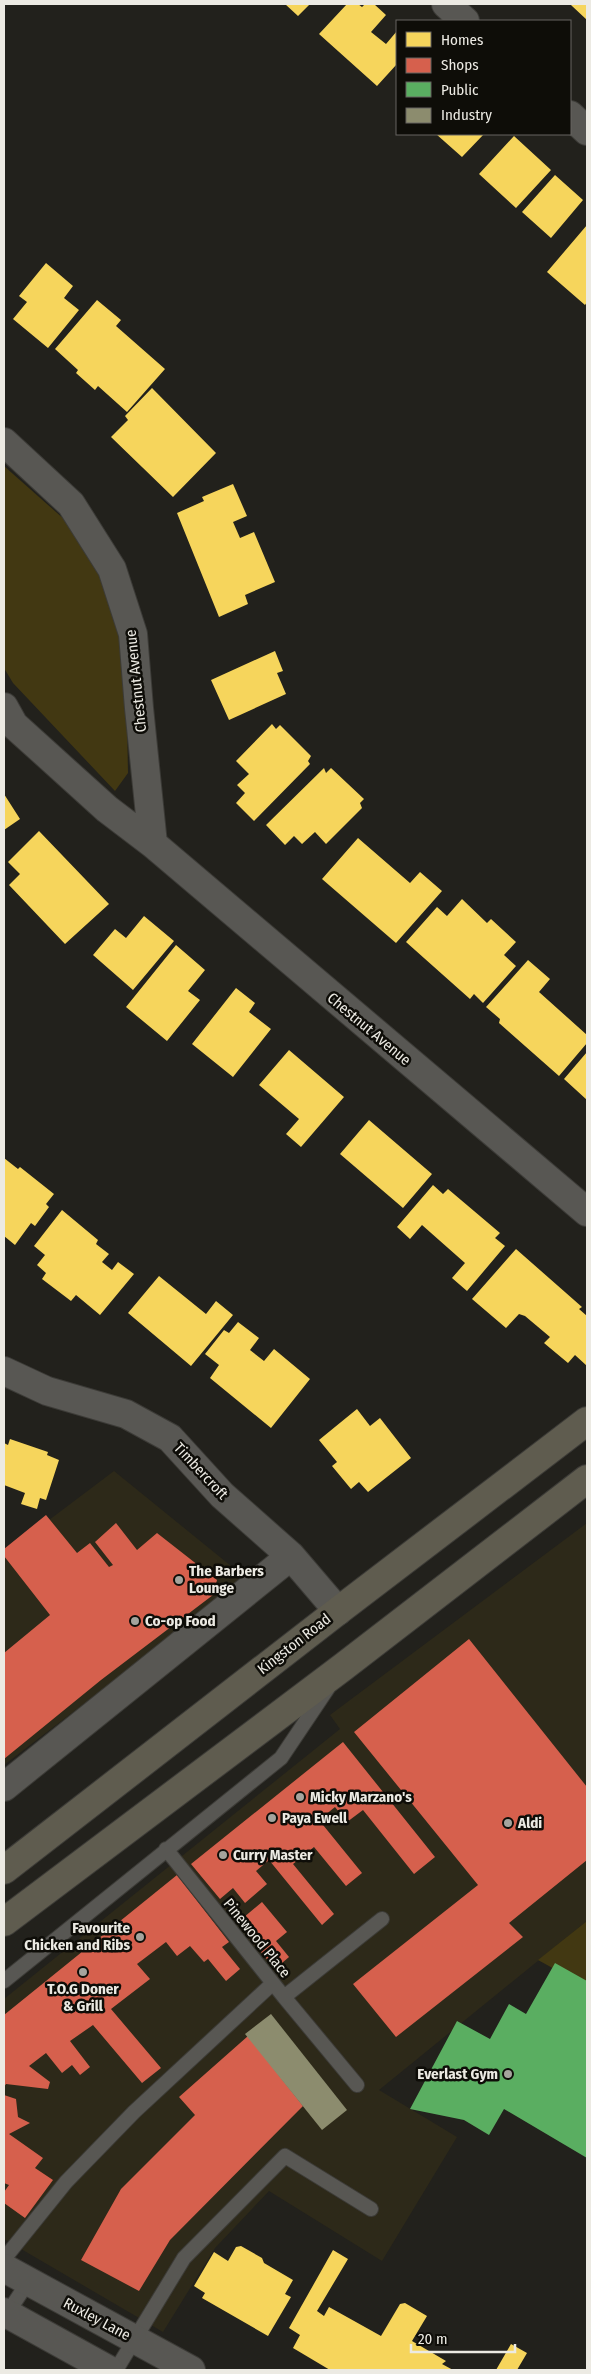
<svg xmlns="http://www.w3.org/2000/svg" width="591" height="2374" font-family="'Fira Sans Condensed',sans-serif">
	<style>
		.built { fill: #2d2919 }
		.green { fill: #423812 }
		.homes { fill: #f6d55c }
		.shops { fill: #d6604d }
		.public { fill: #5aae61 }
		.industry { fill: #8c8c6e }
		.lines { fill: none; stroke-linecap: round; stroke-linejoin: round }
		.lane-casing { stroke: #3c3b37; stroke-width: 16 }
		.street-casing { stroke: #3c3b37; stroke-width: 30 }
		.secondary-casing { stroke: #3c3b37; stroke-width: 30 }
		.highway-casing { stroke: #3c3b37; stroke-width: 30 }
		.lane { stroke: #585753; stroke-width: 14 }
		.street { stroke: #585753; stroke-width: 28 }
		.secondary { stroke: #585753; stroke-width: 28 }
		.highway { stroke: #5f5c4f; stroke-width: 28 }
		.poi-dot { fill: #a5a49d; stroke: #0e0d08; stroke-width: 2 }
		.labels { text-anchor: middle; stroke-width: 5; stroke-linejoin: round; paint-order: stroke }
		.street-label { font-size: 15px; fill: #eceae3; stroke: #0e0d08 }
		.poi-label { font-size: 15px; font-weight: bold; fill: #eceae3; stroke: #0e0d08; text-anchor: start }
	</style>
	<rect width="100%" height="100%" fill="#22211c"/>
	<path class="built" d="M114,1471L247,1579L4,1765V1554Z
		M587,1523V1921L379,2090L457,2137L382,2261L269,2191L215,2248L163,2332L4,2239V1999L340,1729L330,1715Z"/>
	<path class="green" d="M4,466L65,520L97,564L118,608L126,671L128,773L115,791L13,683L4,668Z
		M587,1921V1987L538,1960Z"/>
	<path class="homes" d="M285,4H310L298,16Z
		M347,4H358L362,7L365,4H374L386,15L371,32L386,44L397,31V64L377,86L319,34Z
		M570,4H587V20L572,6Z
		M436,134H484L462,157Z
		M514,136L551,170L516,208L479,174Z
		M555,175L583,200L551,238L522,212Z
		M587,225V302L585,305L547,272Z
		M46,263L73,286L64,298L79,310L48,348L13,319L27,302L19,296Z
		M97,300L121,320L116,326L165,369L127,412L98,386L95,390L76,373L78,370L55,349Z
		M152,388L216,453L173,497L111,437L128,420L125,416Z
		M233,484L247,516L233,522L240,538L254,532L275,582L245,595L248,604L219,617L177,513L204,501L202,497Z
		M275,651L283,671L277,673L286,694L229,720L211,680Z
		M272,724L276,729L280,725L311,756L308,761L310,764L254,821L236,803L245,793L237,785L249,774L236,761Z
		M324,768L326,773L331,768L364,799L360,803L362,808L326,844L315,832L302,844L294,836L285,845L266,825Z
		M4,794L20,819L4,830Z
		M39,831L109,904L65,944L9,885L20,874L8,862Z
		M358,838L410,883L420,872L442,891L396,943L322,879Z
		M462,899L487,923L491,919L516,942L504,955L516,966L483,1003L474,994L470,999L406,942L437,907L447,916Z
		M144,916L174,941L133,990L93,955L115,929L126,938Z
		M176,945L205,970L188,991L200,1000L167,1041L126,1007Z
		M528,960L550,979L539,992L587,1035V1043L559,1076L499,1023L500,1019L486,1007Z
		M236,988L255,1003L249,1012L271,1029L233,1077L192,1044Z
		M289,1050L344,1097L301,1147L286,1134L299,1119L259,1085Z
		M587,1052V1100L564,1079Z
		M369,1120L432,1174L403,1208L340,1154Z
		M4,1158L18,1169L20,1167L54,1194L46,1204L49,1207L35,1226L31,1223L15,1245L4,1236Z
		M433,1185L443,1194L448,1189L500,1233L495,1238L505,1246L467,1291L452,1278L465,1263L422,1225L410,1239L397,1227Z
		M62,1210L98,1240L96,1244L109,1254L102,1262L112,1270L118,1262L134,1274L100,1315L76,1295L71,1301L42,1279L46,1273L37,1265L45,1255L34,1246Z
		M516,1249L582,1307L579,1309L587,1316V1366L575,1355L568,1363L544,1343L550,1337L525,1316L519,1314L506,1328L472,1299Z
		M159,1276L206,1314L216,1301L233,1315L191,1366L128,1313Z
		M238,1322L259,1338L250,1350L264,1361L274,1349L310,1379L271,1428L210,1378L219,1365L205,1354L224,1330L229,1333Z
		M357,1409L370,1426L380,1418L411,1458L368,1492L359,1482L351,1489L332,1466L337,1462L319,1440Z
		M10,1439L48,1452L47,1455L59,1460L46,1500L40,1498L37,1509L21,1504L25,1493L4,1485V1443L8,1445Z
		M241,2246L262,2258L264,2263L293,2280L285,2294L291,2297L268,2336L202,2298L205,2293L194,2286L214,2252L228,2261L236,2247Z
		M333,2250L348,2259L317,2311L324,2316L329,2307L381,2336L400,2304L405,2303L427,2316L412,2341L446,2361L442,2364L453,2370H330L293,2348L300,2335L289,2328Z
		M511,2344L527,2353L517,2370H496Z"/>
	<path class="shops" d="M46,1515L77,1553L90,1543L109,1567L113,1565L95,1542L116,1523L137,1550L157,1533L217,1580L213,1595L101,1680L4,1759V1653L50,1615L4,1556V1549Z
		M469,1639L587,1787V1860L509,1923L523,1937L396,2037L353,1984L478,1885L354,1732Z
		M343,1742L435,1857L414,1874L363,1810L347,1822L335,1807L319,1820L362,1873L346,1886L314,1847L293,1864L334,1914L322,1925L269,1860L256,1871L267,1884L245,1903L233,1888L220,1899L191,1864Z
		M177,1875L229,1942L222,1947L240,1969L226,1981L208,1959L204,1962L190,1946L177,1956L166,1942L137,1964L150,1979L111,2009L161,2068L142,2083L93,2025L70,2041L90,2067L80,2075L72,2065L62,2073L46,2053L29,2066L50,2082L48,2089L6,2084L4,2087V2015Z
		M262,1902L287,1932L276,1941L289,1957L275,1969L237,1923Z
		M248,2036L303,2106L170,2240L139,2291L81,2260L121,2189L195,2115L179,2097Z
		M4,2095L16,2099L18,2117L30,2123L9,2134L43,2158L35,2168L53,2180L25,2218L4,2203V2192L9,2185L4,2183Z"/>
	<path class="public" d="M555,1963L587,1981V2158L504,2109L489,2135L464,2120L410,2109L457,2021L490,2039L509,2004L526,2014Z"/>
	<path class="industry" d="M271,2014L347,2110L322,2130L245,2034Z"/>
	<g class="lines">
		<g class="lane-casing">
			<path id="lane" d="M166,1849L284,1997L382,1919
				M4,1981L281,1758L328,1688
				M284,1997L357,2085
				M4,2259L66,2182L134,2112L272,1984
				M5,2317L28,2282
				M116,2370L184,2258L285,2156L371,2209"/>
		</g>
		<g class="street-casing">
			<path id="street" d="M446,4L465,21
				M570,115L587,131
				M4,442L71,504L112,569L133,634L139,708L153,844L587,1212
				M4,707L14,725L107,809L153,844
				M4,1371L47,1391L126,1414L170,1438L222,1495L291,1556L338,1611
				M4,1787L291,1556"/>
		</g>
		<g class="secondary-casing">
			<path id="secondary" d="M4,2268L191,2370
				M4,2312L109,2370"/>
		</g>
		<g class="highway-casing">
			<path id="highway" d="M4,1870L338,1611L587,1421
				M4,1922L343,1667L587,1479"/>
		</g>
		<use href="#lane" class="lane"/>
		<use href="#street" class="street"/>
		<use href="#secondary" class="secondary"/>
		<use href="#highway" class="highway"/>
	</g>
	<g class="poi-dot">
		<circle cx="179" cy="1580" r="5"/>
		<circle cx="135" cy="1621" r="5"/>
		<circle cx="300" cy="1797" r="5"/>
		<circle cx="272" cy="1818" r="5"/>
		<circle cx="508" cy="1823" r="5"/>
		<circle cx="223" cy="1855" r="5"/>
		<circle cx="140" cy="1937" r="5"/>
		<circle cx="83" cy="1972" r="5"/>
		<circle cx="508" cy="2074" r="5"/>
	</g>
	<g class="labels">
		<g class="street-label">
			<text transform="translate(136 681) rotate(-96)" y="5">Chestnut Avenue</text>
			<text transform="translate(369 1029) rotate(40)" y="5">Chestnut Avenue</text>
			<text transform="translate(201 1471) rotate(47)" y="5">Timbercroft</text>
			<text transform="translate(294 1644) rotate(-38)" y="5">Kingston Road</text>
			<text transform="translate(257 1938) rotate(51)" y="5">Pinewood Place</text>
			<text transform="translate(97 2319) rotate(28)" y="5">Ruxley Lane</text>
		</g>
		<g class="poi-label">
			<text x="189" y="1576">The Barbers<tspan x="189" dy="17">Lounge</tspan></text>
			<text x="145" y="1626">Co-op Food</text>
			<text x="310" y="1802">Micky Marzano's</text>
			<text x="282" y="1823">Paya Ewell</text>
			<text x="518" y="1828">Aldi</text>
			<text x="233" y="1860">Curry Master</text>
			<text x="130" y="1933" text-anchor="end">Favourite<tspan x="130" dy="17">Chicken and Ribs</tspan></text>
			<text x="83" y="1994" text-anchor="middle">T.O.G Doner<tspan x="83" dy="17">&amp; Grill</tspan></text>
			<text x="498" y="2079" text-anchor="end">Everlast Gym</text>
		</g>
	</g>
	<rect width="591" height="2374" fill="none" stroke="#eceae3" stroke-width="10"/>
	<rect x="396" y="20" width="175" height="115" fill="#0e0d08" stroke="#676560"/>
	<rect x="406" y="32" width="25" height="15" fill="#f6d55c" stroke="#676560"/>
	<text x="441" y="45" font-size="15" fill="#eceae3">Homes</text>
	<rect x="406" y="58" width="25" height="15" fill="#d6604d" stroke="#676560"/>
	<text x="441" y="70" font-size="15" fill="#eceae3">Shops</text>
	<rect x="406" y="82" width="25" height="15" fill="#5aae61" stroke="#676560"/>
	<text x="441" y="95" font-size="15" fill="#eceae3">Public</text>
	<rect x="406" y="108" width="25" height="15" fill="#8c8c6e" stroke="#676560"/>
	<text x="441" y="120" font-size="15" fill="#eceae3">Industry</text>
	<path d="M411 2344v8h104v-8" fill="none" stroke="#eceae3" stroke-width="2.5"/>
	<text x="418" y="2344" font-size="15" fill="#eceae3" stroke="#0e0d08" stroke-width="4" paint-order="stroke">20 m</text>
</svg>
